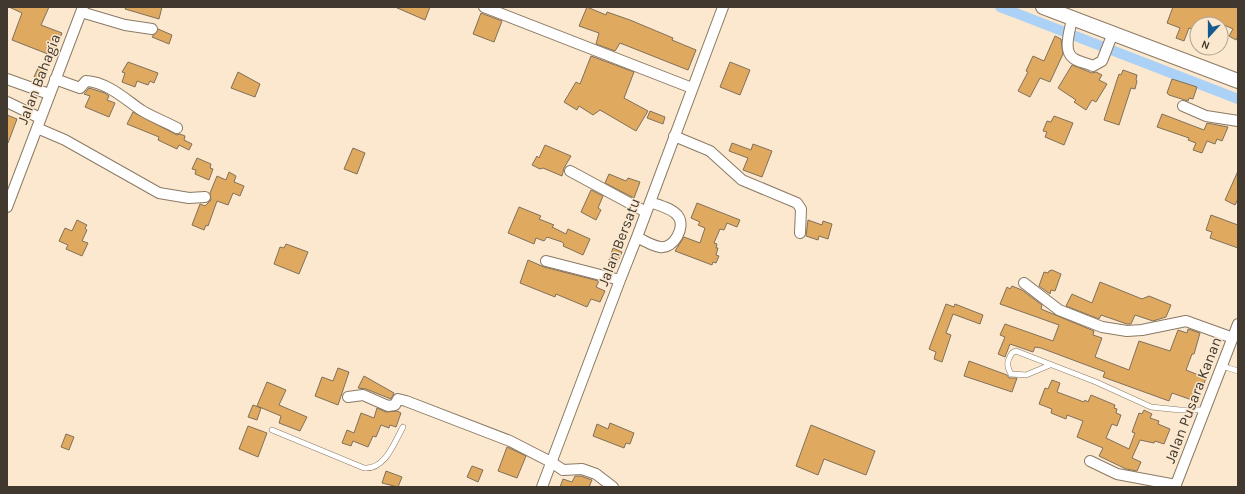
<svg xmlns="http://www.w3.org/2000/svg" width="1245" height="494" font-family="Karla,sans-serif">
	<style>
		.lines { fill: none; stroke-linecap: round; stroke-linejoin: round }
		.canal { stroke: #abd1f6; stroke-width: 10 }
		.building { fill: #dfa960; stroke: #81705a }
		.lane-casing { stroke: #8b7a64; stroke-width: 6 }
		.street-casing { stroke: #8b7a64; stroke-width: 12 }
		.secondary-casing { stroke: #8b7a64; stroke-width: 16 }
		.lane { stroke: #fff; stroke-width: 5 }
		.street { stroke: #fff; stroke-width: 10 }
		.secondary { stroke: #fff; stroke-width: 14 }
		.labels { text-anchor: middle; stroke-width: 3; stroke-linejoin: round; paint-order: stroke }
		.street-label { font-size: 15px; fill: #413930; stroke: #fbe8cf }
	</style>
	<rect width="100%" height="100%" fill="#fbe8cf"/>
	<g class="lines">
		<path class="canal" d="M1000,7L1238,99"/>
	</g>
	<path class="building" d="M9,7H49L41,25L62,33L53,56L12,40L22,13Z
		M126,7H162L159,19L125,9Z
		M395,7H430L425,20Z
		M587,7L606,15L607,12L630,20L673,38L672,40L696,50L688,70L620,43L615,51L596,44L599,33L579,26Z
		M1173,7H1238V36L1236,40L1229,36L1233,29L1222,24H1197V31L1189,28L1184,41L1176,38L1180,28L1167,23Z
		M481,13L502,21L494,42L473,34Z
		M158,29L172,35L169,44L152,37Z
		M1055,36L1061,39L1063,54L1050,82L1040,78L1030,97L1018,91L1028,72L1026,71L1033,56L1044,61Z
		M591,56L634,72L624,98L648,111L636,131L600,110L593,115L579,106L577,110L564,102L576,82L580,84Z
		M128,62L158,73L154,83L150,81L148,85L137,81L135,87L122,82L125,73L122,72Z
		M730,62L750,70L740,95L720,87Z
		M1072,65L1092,73L1096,72L1102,75L1099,80L1107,84L1096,102L1092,100L1086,110L1074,102L1076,100L1058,88Z
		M39,66L48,70L43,81L34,77Z
		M1123,70L1137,75L1136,80L1137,81L1135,89L1131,88L1119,125L1104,120L1119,74L1121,75Z
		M238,72L260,84L255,97L231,88Z
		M1172,79L1197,87L1193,99L1189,98L1188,101L1169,95L1167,93Z
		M89,88L105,93L109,96L107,100L115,103L109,117L85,107L90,96L84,94Z
		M650,111L665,117L663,124L647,118Z
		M133,112L177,135L180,134L185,136L184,140L192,144L189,150L179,145L177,149L158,140L159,137L127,124Z
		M1162,114L1204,130L1207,123L1228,127L1222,141L1217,139L1215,144L1207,141L1202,153L1193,150L1196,143L1188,140L1189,138L1157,127Z
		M7,115L17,119L8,143H7Z
		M1054,116L1073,123L1064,145L1045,137L1047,132L1043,131L1047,121L1051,122Z
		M732,143L751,150L753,144L772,151L762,177L743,170L748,158L729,151Z
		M545,145L571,156L564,168L562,176L543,168L540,169L532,165L537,156L539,158Z
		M353,148L365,153L357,174L344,169Z
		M197,158L211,164L210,168L213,169L209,180L195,174L196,170L192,169Z
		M1238,171V199L1235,205L1225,200Z
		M229,172L236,176L234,182L244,186L240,196L233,193L228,205L217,201L208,226L206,225L204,230L192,225L200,204L205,206L211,200L210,193L217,176L226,180Z
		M609,174L626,181L628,178L640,182L634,198L605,183Z
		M591,190L603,196L598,208L601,210L596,220L581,212Z
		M697,203L740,220L737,227L727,223L724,230L720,229L714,243L717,244L716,248H718L716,255L719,256L716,263L713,262L712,265L675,251L684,237L700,243L705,228L698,225L700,222L691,218Z
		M519,207L541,216L539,219L554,225L552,227L566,234L568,229L590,239L583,255L563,246L564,244L562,242L547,237L544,241L536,238L534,244L508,233Z
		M1211,215L1238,225V248L1210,238L1212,232L1206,230Z
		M77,220L87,225L85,228L87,230L82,241L88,243L82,256L66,249L68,245L59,241L65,228L72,231Z
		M808,220L822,225L823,221L832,224L828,239L819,236L818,240L806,236Z
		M286,244L308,252L299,274L274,264L280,247L284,248Z
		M613,248L622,252L617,263L609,260Z
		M528,260L544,267L599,281L596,287L605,291L600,302L591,299L587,307L556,294L555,297L520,283Z
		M1052,270L1061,274L1055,291L1051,290L1050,294L1039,286L1044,272L1048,273L1049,271Z
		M1100,282L1142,299L1149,296L1171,305L1166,317L1153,321L1135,315L1131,324H1127L1101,315L1099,319L1066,306L1072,294L1092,303Z
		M1012,286L1022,290L1042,305L1041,309L1094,331L1093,335L1102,338L1095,357L1129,370L1139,341L1170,351L1178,330L1187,333L1188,329L1200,333L1194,354H1192L1186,370L1206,378L1202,389L1197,387L1192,400L1172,393L1169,401L1103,377L1105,372L1041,348L1035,347L1033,352L1010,344L1005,357L998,354L1005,337L1000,335L1005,324L1053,341L1059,325L1000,304L1007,287L1010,289Z
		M946,304L954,307L955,304L983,315L980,324L953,314L946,333L951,335L942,362L934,359L936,352L929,349Z
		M969,361L1007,375L1009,378H1017L1012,392L964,376Z
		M338,368L349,372L338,405L315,396L322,377L333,381Z
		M364,376L394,393L391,399L366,389L358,388Z
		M1052,380L1060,383L1057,392L1084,402L1085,400L1088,402L1091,395L1115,405L1114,408L1117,409L1116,413L1121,415L1117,426L1112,424L1106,438L1129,449L1135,433L1132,432L1139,413L1142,414L1144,410L1152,414L1150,418L1159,421L1158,424L1170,429L1164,444L1155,441L1154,443L1140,440L1132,458L1141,462L1137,471L1126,469L1099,456L1103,448L1077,437L1083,421L1067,415L1066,419L1051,413L1052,409L1039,404L1045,388L1048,389Z
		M267,382L286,390L279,405L307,417L300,431L279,423L281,416L257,406Z
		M253,405L261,408L257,420L248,417Z
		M377,408L386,412L397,411L401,413L396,427L390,425L389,428L381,425L376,437L373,436L368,447L353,441L351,446L342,443L347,430L354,433L361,413L374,418Z
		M610,423L634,433L630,444L626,443L624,448L593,436L597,424L608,429Z
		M811,425L875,451L866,475L824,459L818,475L796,466Z
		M248,426L267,433L258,457L239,449Z
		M66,434L74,437L69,450L61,447Z
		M507,447L526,456L517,478L498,471Z
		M472,466L483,470L478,482L467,477Z
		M386,471L402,477L398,487L382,483Z
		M575,476H581L592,480L589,487H560L563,479L572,482Z"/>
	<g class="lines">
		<g class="lane-casing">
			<path id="lane" d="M1050,365L1026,375L1011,374C1006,365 1007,361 1012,353L1016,351L1096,382L1151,407L1180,410H1205
				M1222,366L1238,371
				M272,430L364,468C385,470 394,443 403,427"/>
		</g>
		<g class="street-casing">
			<path id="street" d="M484,7L692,88
				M81,12L125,25L152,29
				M1072,18C1071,28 1062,50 1073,58C1078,62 1087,63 1093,66L1102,61L1113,33
				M7,79L49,94
				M55,79L80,88L86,81C107,82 125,99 141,110C152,117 166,122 177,128
				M7,102L40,118
				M1183,106L1206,116L1238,121
				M37,128L65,140L159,193L189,198L205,197
				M674,136L710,151L742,180L797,203L801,209L800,233
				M570,171L646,212
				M7,207L83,7
				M637,237C644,241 653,246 660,247C674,249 686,227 678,216C672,208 658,205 650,202
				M546,261L620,280
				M1024,283L1059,310L1102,327L1127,331L1142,330L1186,321L1233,338
				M348,397L363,395L388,406L395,405L398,399L406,401L510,441L551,462L563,470L582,469L596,474L613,487
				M1090,461L1117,474L1176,485
				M542,487L620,280L637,237L723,7
				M1175,487L1238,324"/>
		</g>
		<g class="secondary-casing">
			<path id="secondary" d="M1043,7L1238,81"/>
		</g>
		<use href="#lane" class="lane"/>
		<use href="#street" class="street"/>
		<use href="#secondary" class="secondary"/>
	</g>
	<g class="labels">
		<g class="street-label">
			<text transform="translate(39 79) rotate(-69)" y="5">Jalan Bahagia</text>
			<text transform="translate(619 242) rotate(-69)" y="5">Jalan Bersatu</text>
			<text transform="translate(1193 400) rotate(-69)" y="5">Jalan Pusara Kanan</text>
		</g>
	</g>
	<rect width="1245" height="494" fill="none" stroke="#413930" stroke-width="16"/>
	<g transform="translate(1209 36) rotate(201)"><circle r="19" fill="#fbe8cf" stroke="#b1a28f"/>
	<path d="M0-3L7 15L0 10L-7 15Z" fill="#135a8e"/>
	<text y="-6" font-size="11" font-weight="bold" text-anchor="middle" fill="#413930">N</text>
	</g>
</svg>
